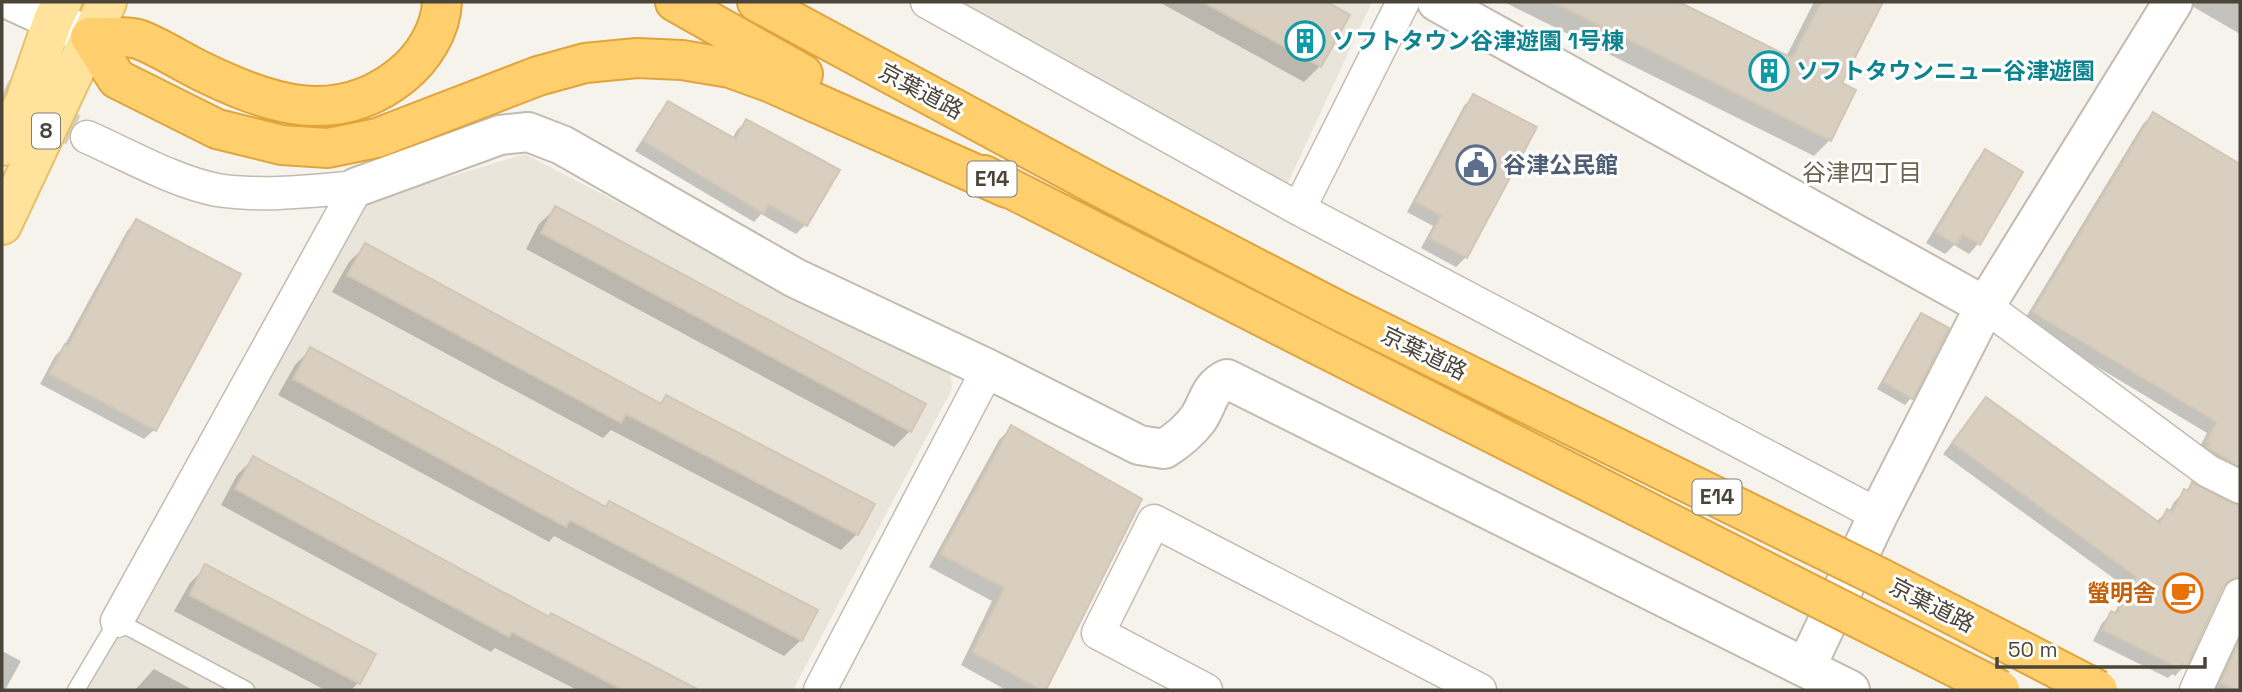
<svg xmlns="http://www.w3.org/2000/svg" width="2242" height="692" font-family="'Space Grotesk','Noto Sans JP',sans-serif">
	<style>
		.residential { fill: #eae5da }
		.shadow { fill: #0003 }
		.building { fill: #d8cfc1; stroke: #d3c7b4; stroke-width: 2 }
		.lines { fill: none; stroke-linecap: round; stroke-linejoin: round }
		.minor-tunnel { stroke: #d4d0c8; stroke-width: 32; stroke-dasharray: 32 16; stroke-linecap: butt }
		.service-casing { stroke: #c2bbae; stroke-width: 19 }
		.minor-casing { stroke: #c2bbae; stroke-width: 35 }
		.tertiary-casing { stroke: #c2bbae; stroke-width: 42 }
		.primary-casing { stroke: #e6c16a; stroke-width: 42 }
		.motorway-casing { stroke: #e0a43c; stroke-width: 42 }
		.service { stroke: #fff; stroke-width: 16 }
		.minor { stroke: #fff; stroke-width: 32 }
		.tertiary { stroke: #fff; stroke-width: 38 }
		.primary { stroke: #ffe39c; stroke-width: 38 }
		.motorway { stroke: #ffcf6e; stroke-width: 38 }
		.motorway-bridge-casing { stroke: #e0a43c; stroke-width: 42; stroke-linecap: butt }
		.motorway-bridge { stroke: #ffcf6e; stroke-width: 38 }
		.labels { text-anchor: middle; stroke-width: 6; stroke-linejoin: round; paint-order: stroke }
		.shield { fill: #fff; stroke: #817c74; stroke-width: 2 }
		.shield-label { font-size: 21px; font-weight: bold; fill: #4b4439 }
		.culture-label { font-size: 23px; font-weight: bold; fill: #0d838f; stroke: #fff; text-anchor: start }
		.street-label { font-size: 23px; fill: #4b4439; stroke: #fff }
		.service-label { font-size: 23px; font-weight: bold; fill: #4e5e75; stroke: #fff; text-anchor: start }
		.food-label { font-size: 23px; font-weight: bold; fill: #c56008; stroke: #fff; text-anchor: end }
		.neighbourhood-label { font-size: 24px; fill: #6e6250; stroke: #fff }
	</style>
	<rect width="100%" height="100%" fill="#f6f3ec"/>
	<path class="residential" d="M954,2H1372L1285,189Z
		M525,154L951,375L952,389L793,690H87L369,201Z"/>
	<path class="shadow" d="M1159,2H1323L1348,15L1320,66L1304,82Z
		M1504,2H1675L1786,57L1814,2H1881L1840,84L1830,140L1814,156Z
		M2195,2H2240V34L2192,6Z
		M1473,96L1466,257L1456,267L1421,248L1433,226L1407,212L1464,106Z
		M668,104L732,139L737,130L746,121L805,225L796,234L761,214L754,222L635,151L659,113Z
		M2153,114L2240,166V484L2197,452L2207,433L2023,322L2143,124Z
		M1986,152L1978,244L1969,254L1954,245L1945,254L1926,243L1976,161Z
		M556,208L910,431L894,447L526,249L539,224Z
		M136,221L154,430L144,439L40,384L55,356L63,348L127,231Z
		M365,246L658,405L666,397L857,534L841,550L611,430L603,438L332,292L349,262Z
		M1922,315L1947,329L1911,398L1905,405L1877,389L1915,321Z
		M311,349L605,508L610,503L816,611L801,640L784,656L554,536L549,542L278,395L295,365Z
		M1987,399L2156,522L2167,511L2169,512L2174,502L2192,484L2232,505L2240,507V590L2228,586L2221,589L2185,665L2175,676L2172,674L2168,678L2093,641L2102,623L2112,613L2114,614L2127,588L1943,454L1977,409Z
		M1012,427L1139,500L1044,690H1006L961,665L992,601L929,567L999,440Z
		M253,459L548,618L551,615L695,690H577L495,648L491,652L221,505L237,475Z
		M206,567L373,655L358,683L351,690H325L174,611L190,583Z
		M2240,629V690H2212Z
		M2,651L21,661L5,690H2Z
		M154,669L193,690H135Z"/>
	<path class="building" d="M1203,2H1327L1350,15L1321,67Z
		M1552,2H1679L1792,58L1821,2H1883L1842,83L1856,90L1831,141Z
		M1473,94L1537,127L1467,258L1429,238L1441,216L1415,202Z
		M668,101L736,139L746,119L840,170L807,226L769,205L764,214L643,141Z
		M2153,112L2240,164V467L2207,447L2209,443L2206,442L2216,422L2032,312Z
		M1985,149L2023,172L1980,245L1963,235L1956,245L1935,232Z
		M555,206L926,404L911,432L541,233Z
		M136,219L241,274L156,431L49,374L65,344L68,346Z
		M365,243L661,404L666,395L875,504L858,535L626,414L621,423L347,275Z
		M1921,313L1949,328L1913,399L1883,382Z
		M310,347L606,507L609,501L818,610L802,641L570,520L566,527L293,379Z
		M1986,397L2160,523L2167,509L2173,512L2184,489L2188,491L2192,482L2232,503L2240,505V577L2230,580L2223,587L2187,666L2182,664L2180,669L2102,630L2111,611L2117,614L2136,577L1952,443Z
		M1011,425L1142,499L1046,690H1041L972,652L1004,588L940,554Z
		M253,456L549,617L551,613L699,690H623L512,632L509,637L235,489Z
		M205,564L376,654L360,684L189,595Z
		M2240,638V690H2235L2220,683Z"/>
	<g class="lines">
		<path class="minor-tunnel" d="M2,94L87,137"/>
		<g class="service-casing">
			<path id="service" d="M76,690L117,621L246,690"/>
		</g>
		<g class="minor-casing">
			<path id="minor" d="M927,2L1299,209L1878,515
				M87,137C126,154 175,182 217,190C263,197 312,191 357,187
				M1299,209L1403,2
				M1985,306L2208,471L2240,487
				M117,621L357,187
				M820,690L988,369
				M1206,690L1098,633L1154,521L1480,690
				M2196,690L2240,595"/>
		</g>
		<g class="tertiary-casing">
			<path id="tertiary" d="M14,2L90,37
				M1437,2L1985,306
				M357,187L500,135L528,132L562,145L795,278L988,369L1139,445L1164,449C1177,441 1189,431 1198,419C1209,403 1208,388 1227,379L1850,690
				M1806,667L1878,515L1985,306L2173,2"/>
		</g>
		<g class="primary-casing">
			<path id="primary" d="M2,146L25,101L53,20L62,2
				M2,225L107,2"/>
		</g>
		<g class="motorway-casing">
			<path id="motorway" d="M675,2L803,74
				M757,2L1096,185L1333,308
				M90,37L117,79L217,129L282,145L328,148L377,138L538,76L585,63L637,58L682,60L730,68L769,82L1007,188
				M90,37C105,38 125,35 138,39C160,47 180,61 201,71C268,104 337,128 402,75C423,58 441,30 442,2
				M984,175L1316,344"/>
		</g>
		<use href="#service" class="service"/>
		<use href="#minor" class="minor"/>
		<use href="#tertiary" class="tertiary"/>
		<use href="#primary" class="primary"/>
		<use href="#motorway" class="motorway"/>
		<g class="motorway-bridge-casing">
			<path id="motorway-bridge" d="M1333,308L1879,577L2098,690
				M1316,344L2000,690"/>
		</g>
		<use href="#motorway-bridge" class="motorway-bridge"/>
	</g>
	<defs>
		<g id="building-ring" transform="scale(2.0125)"><circle r="9.5" fill="#fff" stroke="#0f9aa8" stroke-width="1.5"/><path d="M-4-6H4V6H1V3H-1V6H-4ZM-2.5-4.3h1.7v1.8h-1.7ZM.8-4.3h1.7v1.8H.8ZM-2.5-1h1.7V.8h-1.7ZM.8-1h1.7V.8H.8Z" fill="#0f9aa8"/></g>
		<g id="civic-ring" transform="scale(2.0125)"><circle r="9.5" fill="#fff" stroke="#5c6f8a" stroke-width="1.5"/><path d="M-.6-6.5H3V-4.5H.6V-3L4-1V1h2V6H-6V1h2V-1L-.6-3ZM-1.2 2.5V6h2.4V2.5Z" fill="#5c6f8a"/></g>
		<g id="cafe-ring" transform="scale(2.0125)"><circle r="9.5" fill="#fff" stroke="#e8710a" stroke-width="1.5"/><path d="M-5.5-4.5H6V0H3Q3 3.5 0 3.5H-2.5Q-5.5 3.5-5.5 0ZM3-3.2v2h1.7v-2ZM-6 4.5H4V6H-6Z" fill="#e8710a"/></g>
	</defs>
	<g fill-rule="evenodd">
		<use href="#building-ring" x="1305" y="41"/>
		<use href="#building-ring" x="1769" y="71"/>
		<use href="#civic-ring" x="1476" y="165"/>
		<use href="#cafe-ring" x="2183" y="593"/>
	</g>
	<g class="labels">
		<g class="shield">
			<rect x="32" y="113.5" width="28" height="35" rx="5"/>
			<rect x="967.5" y="161.5" width="49" height="35" rx="5"/>
			<rect x="1692.5" y="479.5" width="49" height="35" rx="5"/>
		</g>
		<g class="shield-label">
			<text x="46" y="138">8</text>
			<text x="992" y="186">E14</text>
			<text x="1717" y="504">E14</text>
		</g>
		<g class="culture-label">
			<text x="1332" y="49">ソフトタウン谷津遊園 1号棟</text>
			<text x="1796" y="79">ソフトタウンニュー谷津遊園</text>
		</g>
		<g class="street-label">
			<text transform="translate(921 91) rotate(28)" y="8">京葉道路</text>
			<text transform="translate(1424 353) rotate(26)" y="8">京葉道路</text>
			<text transform="translate(1932 605) rotate(27)" y="8">京葉道路</text>
		</g>
		<g class="service-label">
			<text x="1503" y="173">谷津公民館</text>
		</g>
		<g class="food-label">
			<text x="2156" y="601">螢明舎</text>
		</g>
		<g class="neighbourhood-label">
			<text x="1862" y="181">谷津四丁目</text>
		</g>
	</g>
	<rect width="2242" height="692" fill="none" stroke="#4b4439" stroke-width="7"/>
	<path d="M1997 657v10h208v-10" fill="none" stroke="#4b4439" stroke-width="3.5"/>
	<text x="2008" y="657" font-size="21" fill="#4b4439" stroke="#ffffff" stroke-width="5" paint-order="stroke">50 m</text>
</svg>
